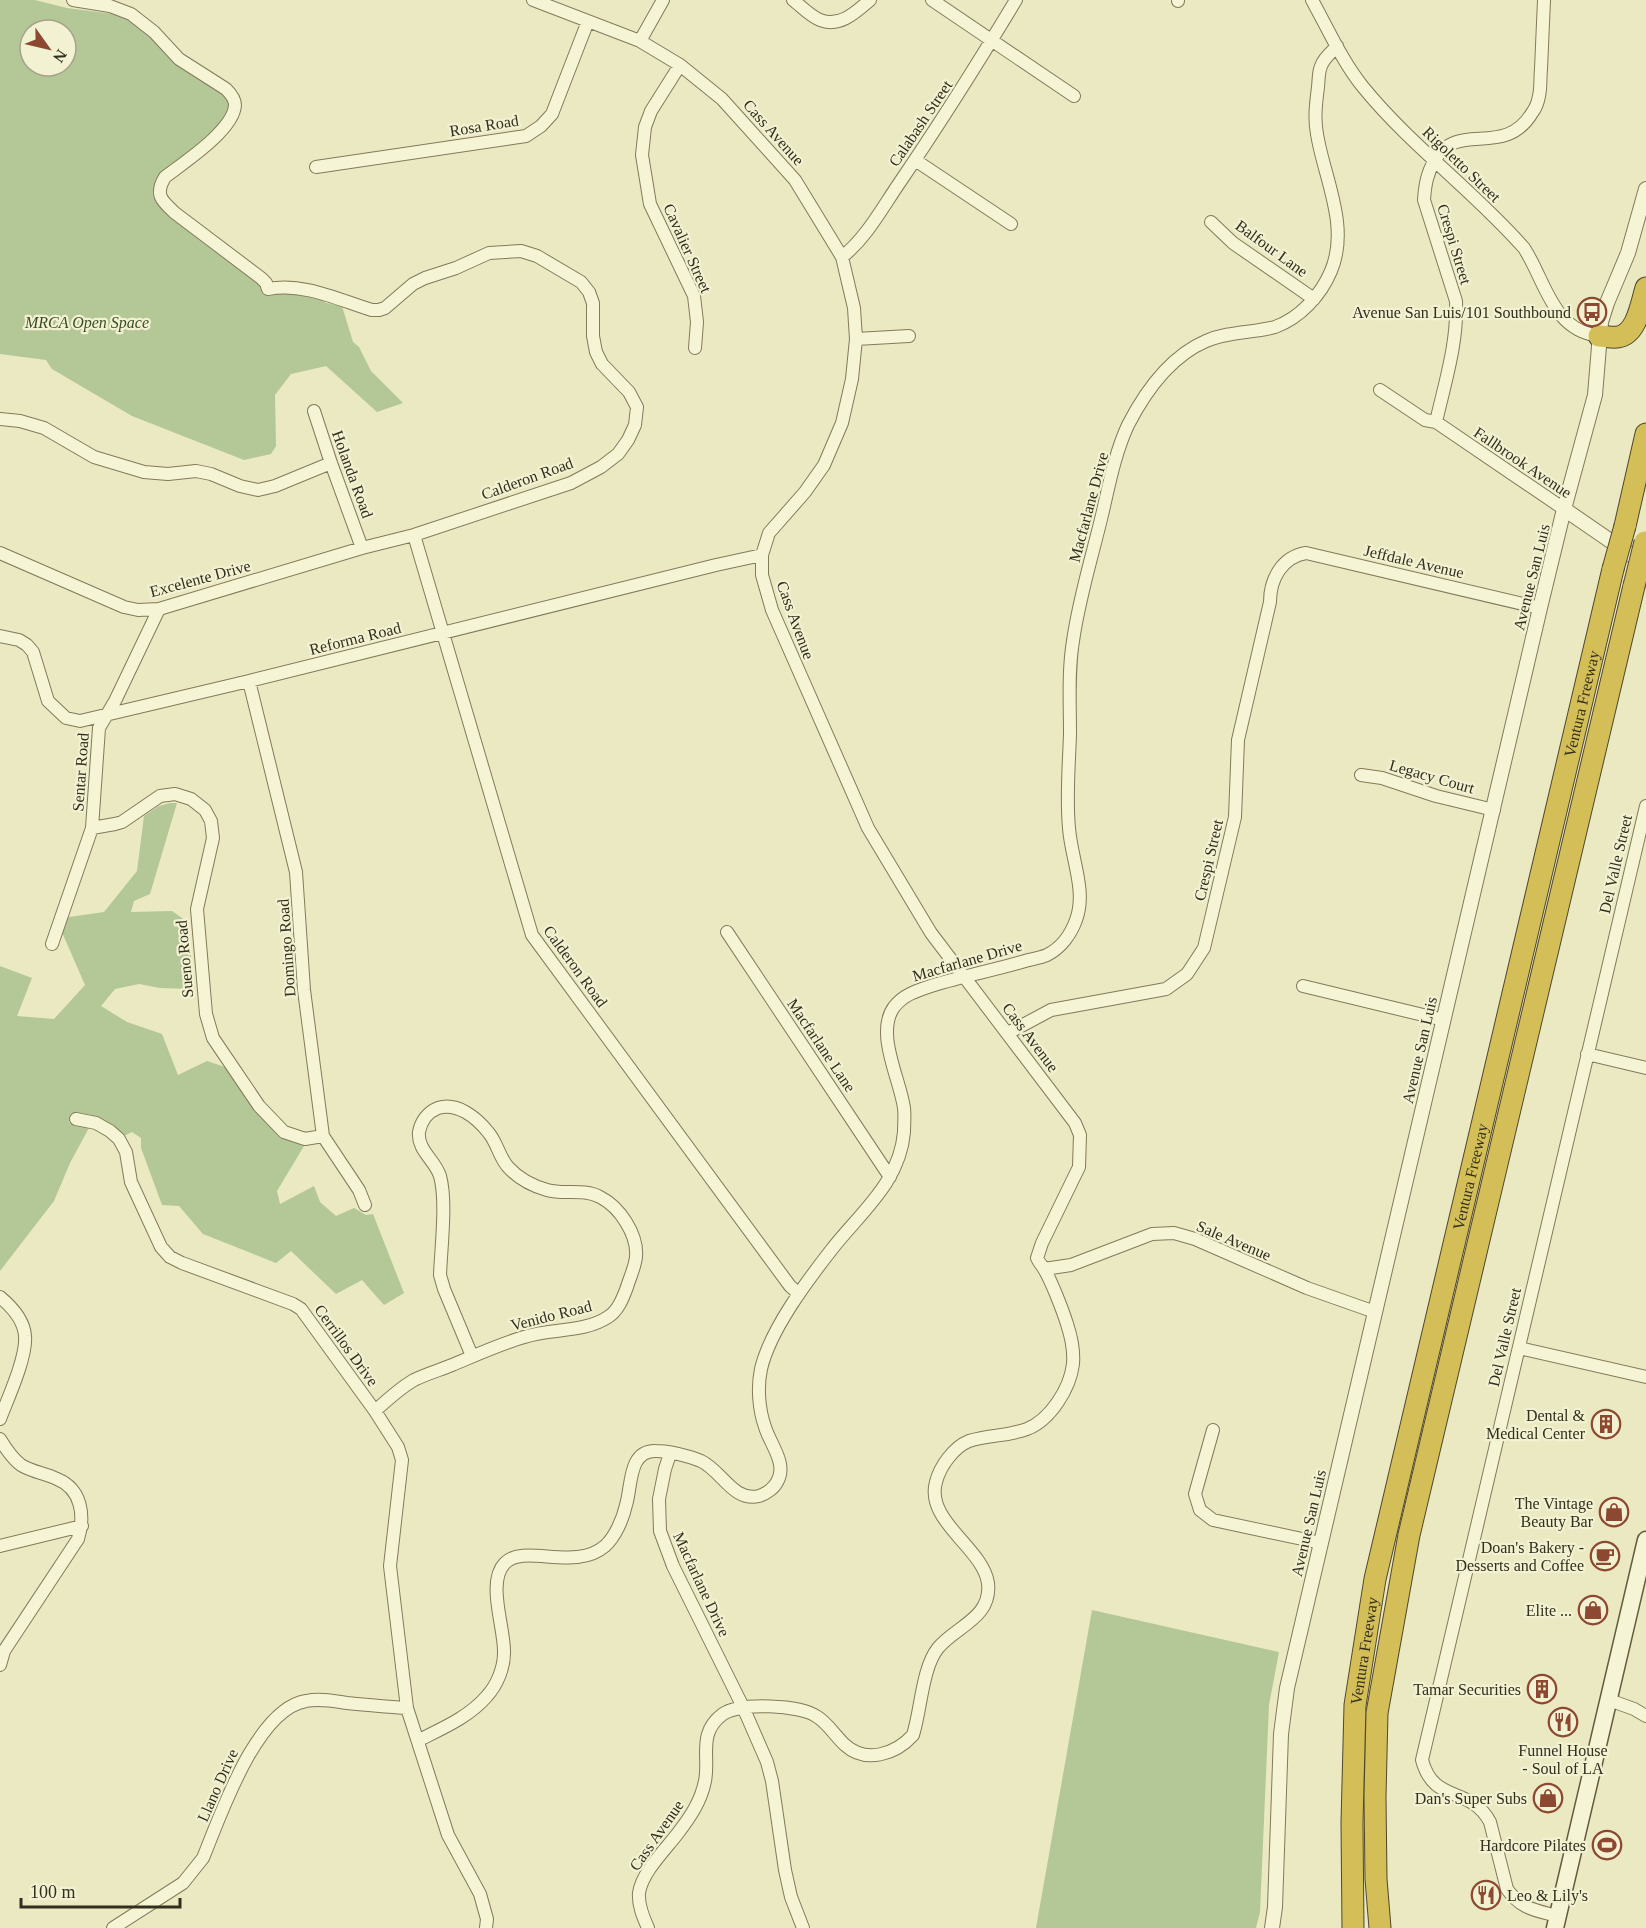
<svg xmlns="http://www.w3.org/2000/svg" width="1646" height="1928" font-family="Georgia,serif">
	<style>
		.green { fill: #b4c797; fill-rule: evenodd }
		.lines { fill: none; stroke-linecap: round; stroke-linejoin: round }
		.minor-casing { stroke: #827a5b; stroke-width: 14 }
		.tertiary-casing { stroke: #827a5b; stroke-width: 16 }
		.secondary-casing { stroke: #645b3e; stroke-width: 19 }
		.motorway-casing { stroke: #50472f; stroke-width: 23 }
		.minor { stroke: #f5f4d4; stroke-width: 12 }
		.tertiary { stroke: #f5f4d4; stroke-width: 14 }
		.secondary { stroke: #f5f4d4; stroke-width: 16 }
		.motorway { stroke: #d3be58; stroke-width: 21 }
		.motorway-bridge-casing { stroke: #50472f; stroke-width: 23; stroke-linecap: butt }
		.motorway-bridge { stroke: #d3be58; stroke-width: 21 }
		.labels { text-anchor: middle; stroke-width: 4.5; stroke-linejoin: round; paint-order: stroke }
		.street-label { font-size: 16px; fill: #332e1e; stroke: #f2f1d1 }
		.poi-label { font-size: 16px; fill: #332e1e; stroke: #f2f1d1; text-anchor: end }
		.park-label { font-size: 16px; font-style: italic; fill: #394e26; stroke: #f2f1d1 }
	</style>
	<rect width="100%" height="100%" fill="#eae9c2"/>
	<path class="green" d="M0,0H35L67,8L114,14L138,24L228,95L230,108L219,125L158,177C155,183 152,188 153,195C157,213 240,269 259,284L281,294L291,292L318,297L326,303L342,306L353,342L359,347L371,371L403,403L377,412L326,366L291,374L275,395L276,446L271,454L244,460L132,416L52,369L46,360L0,354ZM30,30H66V66H30Z
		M170,803H177L150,894L134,901L131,912L172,911L182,918L189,926L193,989L160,988L139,984L115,989L101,1006L127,1022L162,1034L178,1075L207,1061L228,1068L266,1123L283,1135L304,1146L277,1191L280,1204L314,1186L320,1202L336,1216L354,1208L366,1215L373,1214L404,1293L384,1305L362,1280L336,1294L291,1251L276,1263L203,1234L179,1206L162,1205L141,1148V1138L132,1132L122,1137L101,1118L70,1116L69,1123L90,1126L70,1163L54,1201L0,1271V966L32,978L17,1016L54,1019L85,985L61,930L69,917L104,912L137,871L144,816L159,806Z
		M1092,1610L1279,1652L1269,1705L1260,1912L1256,1928H1036Z"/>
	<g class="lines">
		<g class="minor-casing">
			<path id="minor" d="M533,0L640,41L680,65L722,99L795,180L842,257L854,308L856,339L852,379L842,423L824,465L805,492L769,533L762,555V575L772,610L868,828L931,933L1075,1123L1080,1135L1079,1167L1042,1243L1037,1258C1039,1263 1042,1265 1044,1269C1051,1280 1063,1311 1067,1324C1071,1336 1074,1352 1073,1364C1070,1389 1050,1420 1027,1429C1009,1436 988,1435 969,1441C954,1447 940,1466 936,1482C925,1521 983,1548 988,1583C992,1618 956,1626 938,1648C922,1668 921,1710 913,1735C896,1754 866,1764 845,1745C835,1736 828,1723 816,1716C800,1705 740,1702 723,1714C697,1733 710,1757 705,1781C701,1801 691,1816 678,1833C666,1849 642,1872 639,1893C638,1905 643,1917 648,1928
				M793,0C801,6 810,16 820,20C840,28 856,12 870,0
				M932,0L1074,96
				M1312,0C1328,29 1342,61 1363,87C1411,146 1474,191 1524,248C1546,282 1552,330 1599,336
				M1178,1V0
				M640,41L663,0
				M680,65L651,111L645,127L642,155L650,204L694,296L697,322L695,348
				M915,160L1011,224
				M316,167L526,136L541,126L552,114L588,21
				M1211,222L1233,243L1314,299
				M842,257C866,238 881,210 898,185C939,125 978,63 1016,0
				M856,339L909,336
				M1380,390L1425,420L1436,422L1564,509
				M314,411L331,463L362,548
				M0,419L20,421L44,428L94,457L144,472L168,474L196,471L211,474L240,486L258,490L275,486L331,463
				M1436,422C1445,382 1458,342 1456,301L1424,200C1425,185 1427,173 1435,160C1457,120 1504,159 1532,113C1535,109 1538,102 1539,96C1541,88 1540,78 1541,69C1542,46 1543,23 1544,0
				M414,535L532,935L790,1286L799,1294
				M0,553L124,607L138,610L159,609L362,548L414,535L571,483L601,467L618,454L628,440L635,425L637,407L629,392L602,364L596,352L593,336V303L589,292L581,282L537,256L521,251L489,253L456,268L425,278L413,284L385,308L379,310H372C339,300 303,282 268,289L266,283L261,278L175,213C162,201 154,195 165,177C183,163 234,130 235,105C235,99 231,94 226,89L179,59L154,32L131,14L110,6L73,0
				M0,636L19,640L27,645L33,652L48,701L66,718L80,721L249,681L716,565L762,555
				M249,681L296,872L304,990L323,1136L359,1190L365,1205
				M1361,775L1382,778L1436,796L1494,810
				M92,828L115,824L122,822L160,796L175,794L191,799L205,810L211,821L213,838L197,909L206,1014L213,1038L259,1106L284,1132L305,1139L323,1136
				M727,932L890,1177
				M52,944L92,828L99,728L115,701L159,609
				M1303,986L1444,1020
				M1008,1033L1051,1010L1166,989L1187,974L1204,948L1235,817L1238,740L1270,602C1270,579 1282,557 1306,553L1540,608
				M1587,1054L1646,1068
				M76,1119L96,1123L110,1131L119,1139L126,1152L131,1182L161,1247L170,1257L182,1263L293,1304L301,1309L375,1411L398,1447L402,1460L390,1566L407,1708L448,1835L480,1894L487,1919L486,1928
				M1044,1269L1071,1265L1152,1234L1174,1233L1195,1239L1307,1288L1375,1312
				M0,1297C12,1307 24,1320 25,1336C27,1357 8,1398 0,1419
				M1519,1348L1646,1377
				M375,1411C387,1400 400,1388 414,1380C426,1374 440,1370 452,1365C476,1355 500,1344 524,1337C551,1328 584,1333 608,1317C618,1311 623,1298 627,1287C630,1277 635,1267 636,1257C638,1235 620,1207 600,1197C583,1188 564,1195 547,1190C533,1186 518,1178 508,1167C499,1157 497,1142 488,1132C476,1117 457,1102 438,1108C428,1112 421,1121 419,1132C417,1150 435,1160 440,1176C447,1201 441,1248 440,1275L444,1289L472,1356
				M1213,1430L1195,1494L1200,1510L1213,1520L1321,1543
				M0,1439C6,1449 12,1458 21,1465C32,1472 45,1473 57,1479C82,1489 85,1516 78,1539L4,1651L0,1665
				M670,1454L665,1469L659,1499L660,1531L673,1566L743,1707L767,1762L772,1781L785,1870L791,1897L803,1928
				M0,1546L82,1526
				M1609,1700L1634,1709L1646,1716
				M419,1740C443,1728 469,1717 487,1696C497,1685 504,1668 504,1653C505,1628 486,1582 505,1563C524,1543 575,1572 605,1546C615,1537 623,1519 626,1505C632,1486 628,1450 656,1451C669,1451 689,1456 701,1461C722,1471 733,1502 759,1496C766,1494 774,1488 777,1482C788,1464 770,1444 765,1427C759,1410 757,1388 761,1369C770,1330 807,1281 832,1249C861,1212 900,1182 904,1132C904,1124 905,1116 904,1108C900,1079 875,1033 894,1007C904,994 919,990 934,985C963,976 995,970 1025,961C1032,959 1040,958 1047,955C1061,948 1071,934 1076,920C1087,891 1071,858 1069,828C1066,797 1069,765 1070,734C1070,703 1068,671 1073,641C1079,598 1092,557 1102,515C1109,485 1115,453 1128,425C1145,392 1171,356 1206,341C1229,331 1253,333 1275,327C1300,318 1321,295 1331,271C1350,226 1324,178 1317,134C1314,118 1316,103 1318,87C1319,79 1318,71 1322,64C1325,57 1332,52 1337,46
				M1557,1916C1535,1910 1521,1909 1507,1889L1490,1822C1470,1785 1434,1805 1422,1760L1646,806
				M113,1928L183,1883L203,1858C220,1817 256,1709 306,1701C320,1698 334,1701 347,1703C367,1705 387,1707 407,1708"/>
		</g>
		<g class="tertiary-casing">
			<path id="tertiary" d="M1564,509L1644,564
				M1272,1928L1275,1907L1281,1734L1287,1688L1540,608L1564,509L1595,395L1601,322L1607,303L1628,253L1646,189"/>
		</g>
		<g class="secondary-casing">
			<path id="secondary" d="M1555,1928L1646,1540"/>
		</g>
		<g class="motorway-casing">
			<g id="motorway">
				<path d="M1599,336C1605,336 1612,338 1618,337C1637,334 1641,304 1646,288"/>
				<path d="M1625,526L1646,434"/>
				<path id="s1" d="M1353,1928L1352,1823L1355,1705L1375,1579L1613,569"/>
				<path d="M1380,1928L1376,1879L1375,1797L1377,1713L1409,1535L1634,586"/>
			</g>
		</g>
		<use href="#minor" class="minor"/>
		<use href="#tertiary" class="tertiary"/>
		<use href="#secondary" class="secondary"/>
		<use href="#motorway" class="motorway"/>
		<g class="motorway-bridge-casing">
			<path id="motorway-bridge" d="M1613,569L1625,526
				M1634,586L1645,542"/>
		</g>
		<use href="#motorway-bridge" class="motorway-bridge"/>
	</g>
	<defs>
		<g id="bus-ring" transform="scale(1.5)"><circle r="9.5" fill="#f2f1d1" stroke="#8c4830" stroke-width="1.5"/><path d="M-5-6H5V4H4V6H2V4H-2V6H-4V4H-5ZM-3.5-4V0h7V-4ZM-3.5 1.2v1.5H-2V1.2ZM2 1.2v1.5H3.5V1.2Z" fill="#8c4830"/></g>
		<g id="building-ring" transform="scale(1.5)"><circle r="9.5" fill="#f2f1d1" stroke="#8c4830" stroke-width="1.5"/><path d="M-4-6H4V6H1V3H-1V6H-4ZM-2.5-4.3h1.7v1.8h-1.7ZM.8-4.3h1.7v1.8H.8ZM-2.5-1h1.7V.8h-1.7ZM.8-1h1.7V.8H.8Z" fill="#8c4830"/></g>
		<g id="shop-ring" transform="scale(1.5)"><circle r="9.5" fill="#f2f1d1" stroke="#8c4830" stroke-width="1.5"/><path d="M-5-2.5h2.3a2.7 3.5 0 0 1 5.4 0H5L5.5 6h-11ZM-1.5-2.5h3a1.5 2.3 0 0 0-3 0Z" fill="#8c4830"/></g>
		<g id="cafe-ring" transform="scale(1.5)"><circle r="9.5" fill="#f2f1d1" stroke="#8c4830" stroke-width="1.5"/><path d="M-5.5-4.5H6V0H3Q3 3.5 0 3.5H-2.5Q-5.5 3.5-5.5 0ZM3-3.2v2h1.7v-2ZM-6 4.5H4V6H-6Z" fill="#8c4830"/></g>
		<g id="restaurant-ring" transform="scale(1.5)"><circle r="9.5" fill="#f2f1d1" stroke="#8c4830" stroke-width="1.5"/><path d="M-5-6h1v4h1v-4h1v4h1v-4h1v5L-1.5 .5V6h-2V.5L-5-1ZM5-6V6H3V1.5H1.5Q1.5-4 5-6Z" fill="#8c4830"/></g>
		<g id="stadium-ring" transform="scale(1.5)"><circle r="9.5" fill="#f2f1d1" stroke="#8c4830" stroke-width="1.5"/><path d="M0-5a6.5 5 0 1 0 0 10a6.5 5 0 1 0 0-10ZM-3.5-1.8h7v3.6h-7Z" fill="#8c4830"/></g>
	</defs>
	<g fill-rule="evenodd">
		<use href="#bus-ring" x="1592" y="312"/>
		<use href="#building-ring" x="1606" y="1424"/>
		<use href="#shop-ring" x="1614" y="1512"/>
		<use href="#cafe-ring" x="1605" y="1556"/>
		<use href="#shop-ring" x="1593" y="1610"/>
		<use href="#building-ring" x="1542" y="1689"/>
		<use href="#restaurant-ring" x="1563" y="1722"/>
		<use href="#shop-ring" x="1548" y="1798"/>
		<use href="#stadium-ring" x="1607" y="1845"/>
		<use href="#restaurant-ring" x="1486" y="1895"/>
	</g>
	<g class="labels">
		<g class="street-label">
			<text transform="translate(920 123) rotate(-56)" y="6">Calabash Street</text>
			<text transform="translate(484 125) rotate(-9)" y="6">Rosa Road</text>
			<text transform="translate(774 132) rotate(48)" y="6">Cass Avenue</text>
			<text transform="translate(1462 164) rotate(44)" y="6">Rigoletto Street</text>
			<text transform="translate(1455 244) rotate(73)" y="6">Crespi Street</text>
			<text transform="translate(688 248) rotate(66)" y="6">Cavalier Street</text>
			<text transform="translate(1272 248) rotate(36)" y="6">Balfour Lane</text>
			<text transform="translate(1523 462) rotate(34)" y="6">Fallbrook Avenue</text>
			<text transform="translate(353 474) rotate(70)" y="6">Holanda Road</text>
			<text transform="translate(527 478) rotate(-20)" y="6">Calderon Road</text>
			<text transform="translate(1088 507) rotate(-75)" y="6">Macfarlane Drive</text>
			<text transform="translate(1414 561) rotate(13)" y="6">Jeffdale Avenue</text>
			<text transform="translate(1531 577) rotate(-76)" y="6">Avenue San Luis</text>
			<text transform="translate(200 578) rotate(-15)" y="6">Excelente Drive</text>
			<text transform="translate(796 620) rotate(70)" y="6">Cass Avenue</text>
			<text transform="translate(355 638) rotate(-14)" y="6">Reforma Road</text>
			<text dy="6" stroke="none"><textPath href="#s1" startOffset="1250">Ventura Freeway</textPath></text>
			<text transform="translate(80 772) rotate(-86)" y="6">Sentar Road</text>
			<text transform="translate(1432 776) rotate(16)" y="6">Legacy Court</text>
			<text transform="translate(1208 860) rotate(-77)" y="6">Crespi Street</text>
			<text transform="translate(1615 864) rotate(-77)" y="6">Del Valle Street</text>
			<text transform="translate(286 948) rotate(-94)" y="6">Domingo Road</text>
			<text transform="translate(184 959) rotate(-95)" y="6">Sueno Road</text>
			<text transform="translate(967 960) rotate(-16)" y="6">Macfarlane Drive</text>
			<text transform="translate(576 966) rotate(54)" y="6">Calderon Road</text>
			<text transform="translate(1031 1037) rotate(53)" y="6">Cass Avenue</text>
			<text transform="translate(822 1045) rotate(56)" y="6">Macfarlane Lane</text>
			<text transform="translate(1419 1050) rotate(-77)" y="6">Avenue San Luis</text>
			<text dy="6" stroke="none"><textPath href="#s1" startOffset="764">Ventura Freeway</textPath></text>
			<text transform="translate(1234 1240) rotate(23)" y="6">Sale Avenue</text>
			<text transform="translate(551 1315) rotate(-14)" y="6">Venido Road</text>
			<text transform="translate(1504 1337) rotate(-77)" y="6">Del Valle Street</text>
			<text transform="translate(347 1345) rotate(54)" y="6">Cerrillos Drive</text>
			<text transform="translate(1308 1523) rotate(-77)" y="6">Avenue San Luis</text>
			<text transform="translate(702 1584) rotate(65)" y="6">Macfarlane Drive</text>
			<text dy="6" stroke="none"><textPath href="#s1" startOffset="278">Ventura Freeway</textPath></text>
			<text transform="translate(217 1785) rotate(-66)" y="6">Llano Drive</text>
			<text transform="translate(656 1835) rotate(-55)" y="6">Cass Avenue</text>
		</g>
		<g class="poi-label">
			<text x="1571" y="318">Avenue San Luis/101 Southbound</text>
			<text x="1585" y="1421">Dental &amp;<tspan x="1585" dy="18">Medical Center</tspan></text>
			<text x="1593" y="1509">The Vintage<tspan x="1593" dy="18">Beauty Bar</tspan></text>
			<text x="1584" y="1553">Doan's Bakery -<tspan x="1584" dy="18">Desserts and Coffee</tspan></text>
			<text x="1572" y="1616">Elite ...</text>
			<text x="1521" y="1695">Tamar Securities</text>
			<text x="1563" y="1756" text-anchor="middle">Funnel House<tspan x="1563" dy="18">- Soul of LA</tspan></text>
			<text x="1527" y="1804">Dan's Super Subs</text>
			<text x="1586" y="1851">Hardcore Pilates</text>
			<text x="1507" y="1901" text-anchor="start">Leo &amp; Lily's</text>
		</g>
		<g class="park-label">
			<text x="87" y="328">MRCA Open Space</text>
		</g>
	</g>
	<g transform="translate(48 48) rotate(124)"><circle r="28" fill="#f2f1d1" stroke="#a6a389" stroke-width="1.5"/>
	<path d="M0-4.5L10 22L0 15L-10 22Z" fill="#8c4830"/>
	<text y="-9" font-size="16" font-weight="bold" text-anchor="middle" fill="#332e1e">N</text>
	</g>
	<path d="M21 1898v9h159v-9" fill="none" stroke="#332e1e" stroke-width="3"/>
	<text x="30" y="1898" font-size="18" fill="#332e1e" stroke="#f2f1d1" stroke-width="4.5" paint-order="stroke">100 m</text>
</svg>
